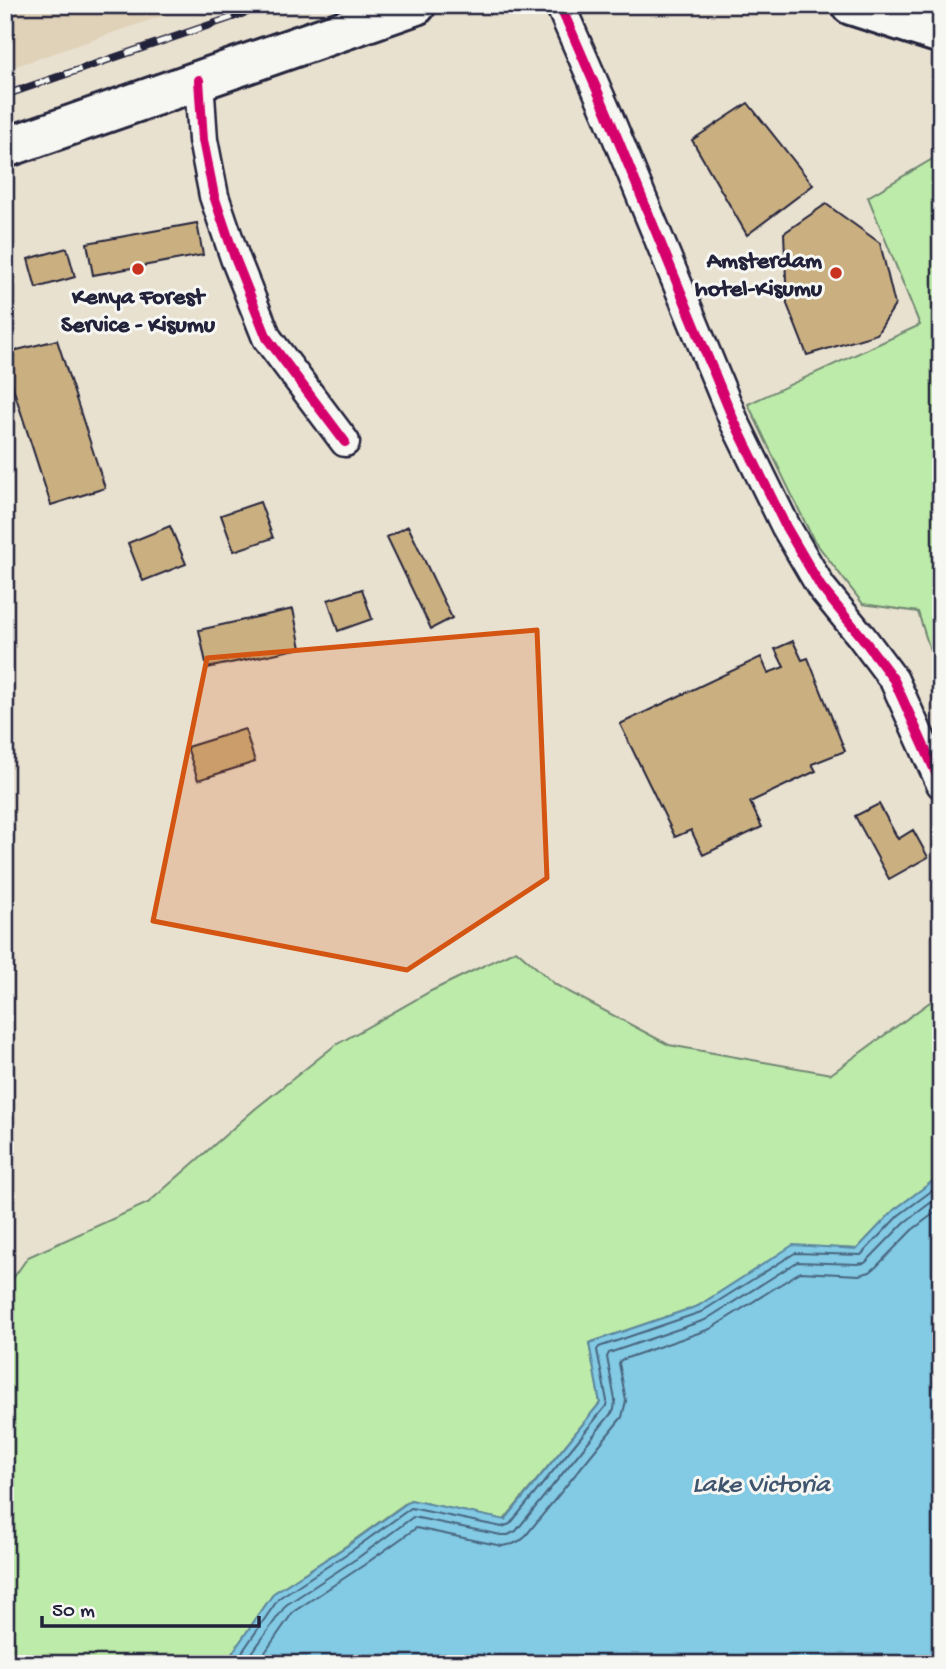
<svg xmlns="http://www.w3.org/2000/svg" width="946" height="1669" font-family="'Gochi Hand',sans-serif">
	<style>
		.built { fill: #e0d2b8 }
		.green { fill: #bdeba9; stroke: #708672; stroke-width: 2 }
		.water { fill: #83cae4; stroke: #5c87a0; stroke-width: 2 }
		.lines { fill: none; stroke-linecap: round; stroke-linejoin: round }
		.shore { stroke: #49657f; stroke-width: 2 }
		.building { fill: #cab081; stroke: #22223b; stroke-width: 2 }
		.street-casing { stroke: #22223b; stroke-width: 33 }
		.secondary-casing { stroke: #22223b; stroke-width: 44 }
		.street { stroke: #f6f6f2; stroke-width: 28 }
		.secondary { stroke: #f6f6f2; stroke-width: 38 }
		.rail-casing { stroke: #22223b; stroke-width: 8 }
		.rail { stroke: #f6f6f2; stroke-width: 5; stroke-dasharray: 16; stroke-linecap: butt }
		.cycleway-casing { stroke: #f6f6f2; stroke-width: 15 }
		.cycleway { stroke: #d6006c; stroke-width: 10 }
		.marked { fill: #d45411; fill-opacity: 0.2; stroke: #d45411; stroke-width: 5; stroke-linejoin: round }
		.poi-dot { fill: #c8321e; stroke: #f6f6f2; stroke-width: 2.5 }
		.labels { text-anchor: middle; stroke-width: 6; stroke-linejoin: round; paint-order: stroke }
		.poi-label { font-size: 24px; font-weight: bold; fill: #22223b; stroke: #f6f6f2; text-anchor: end }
		.water-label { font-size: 26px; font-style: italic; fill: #3f546e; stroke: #f6f6f2 }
	</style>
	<rect width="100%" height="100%" fill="#e9e1d0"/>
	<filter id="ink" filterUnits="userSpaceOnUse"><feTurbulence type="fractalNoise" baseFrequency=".0143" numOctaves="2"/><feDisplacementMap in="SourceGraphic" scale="14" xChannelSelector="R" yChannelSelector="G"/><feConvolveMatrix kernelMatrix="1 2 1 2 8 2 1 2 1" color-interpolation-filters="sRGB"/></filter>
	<g filter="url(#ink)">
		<path class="built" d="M5,5H194L5,70Z"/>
		<path class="green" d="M941,154V685L918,612L863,604L813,539L748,404L920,325L868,197Z
			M516,950L556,985L669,1045L831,1074L941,994V1175L894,1210L857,1249L793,1246L698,1306L589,1343L600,1403L504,1520L410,1500L346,1546L274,1593L235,1649L226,1664H5V1290L28,1257L148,1203L255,1109L334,1046L431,991Z"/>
		<path class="water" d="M941,1175V1664H226L235,1649L274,1593L350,1544L411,1500L505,1520L600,1403L589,1343L698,1306L793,1245L857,1249L894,1210Z"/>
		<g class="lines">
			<path class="shore" d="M234,1664L279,1598L354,1549L411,1508L502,1527L510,1524L606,1406L607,1401L597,1350L599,1347L701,1312L795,1253L861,1255L899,1215L941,1184
				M244,1664L286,1605L359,1557L413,1517L501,1535H508L516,1531L614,1410L615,1400L607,1357L609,1353L705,1320L797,1262L857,1264L865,1263L905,1222L941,1195
				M257,1664L293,1612L364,1565L416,1528L502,1546L513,1544L523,1539L622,1417L626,1401L619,1363L621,1360L710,1329L800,1272L859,1275L870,1272L876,1267L912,1230L941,1208"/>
		</g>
		<path class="building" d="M748,103L813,185L747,235L692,140Z
			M826,204L880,243L895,305L877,334L807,355L787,304L784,233Z
			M197,223L203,255L93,275L87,243Z
			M67,248L75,277L36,288L28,259Z
			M57,340L105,488L51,505L5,363V353Z
			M260,502L273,538L234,551L221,515Z
			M170,526L186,564L143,581L128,543Z
			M408,526L452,618L431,629L387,537Z
			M362,589L372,619L338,631L328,600Z
			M293,609L301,648L207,668L199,630Z
			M793,641L802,660L808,658L845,751L812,764L816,771L750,802L762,827L703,855L691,830L675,837L620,724L761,657L768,673L784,667L775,649Z
			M245,729L255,762L198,780L187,747Z
			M879,804L898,839L913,830L928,857L889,879L855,816Z"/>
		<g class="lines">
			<g class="street-casing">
				<path id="street" d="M560,5L607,113L734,421L786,527L821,587L861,636L894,680L941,784
					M199,80L203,140L214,196L235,258L267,338L345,442"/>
			</g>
			<g class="secondary-casing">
				<path id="secondary" d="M851,5L941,34
					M5,148L416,5"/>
			</g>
			<use href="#street" class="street"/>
			<use href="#secondary" class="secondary"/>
			<g class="rail-casing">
				<path id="rail" d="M5,95L268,5"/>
			</g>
			<use href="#rail" class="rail"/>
			<g class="cycleway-casing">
				<path id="cycleway" d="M560,5L607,113L734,421L786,527L821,587L861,636L894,680L941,784
					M199,80L203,140L214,196L235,258L267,338L345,442"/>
			</g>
			<use href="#cycleway" class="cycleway"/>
		</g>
	</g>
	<path class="marked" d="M537,630L547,878L407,970L153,921L207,658Z"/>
	<g class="poi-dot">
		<circle cx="138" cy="269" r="7"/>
		<circle cx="836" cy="273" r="7"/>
	</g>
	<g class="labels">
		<g class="poi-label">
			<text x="822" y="267">Amsterdam<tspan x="822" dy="28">hotel-Kisumu</tspan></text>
			<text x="138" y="303" text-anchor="middle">Kenya Forest<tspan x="138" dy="28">Service - Kisumu</tspan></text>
		</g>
		<g class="water-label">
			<text x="761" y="1491">Lake Victoria</text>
		</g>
	</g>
	<rect width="946" height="1669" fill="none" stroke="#f6f6f2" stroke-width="28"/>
	<rect x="14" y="14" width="918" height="1641" fill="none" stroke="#22223b" stroke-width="2.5" filter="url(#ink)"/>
	<path d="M42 1616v10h217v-10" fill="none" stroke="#22223b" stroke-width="3.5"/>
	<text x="52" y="1616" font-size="21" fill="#22223b" stroke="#f6f6f2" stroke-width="5" paint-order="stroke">50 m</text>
</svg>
